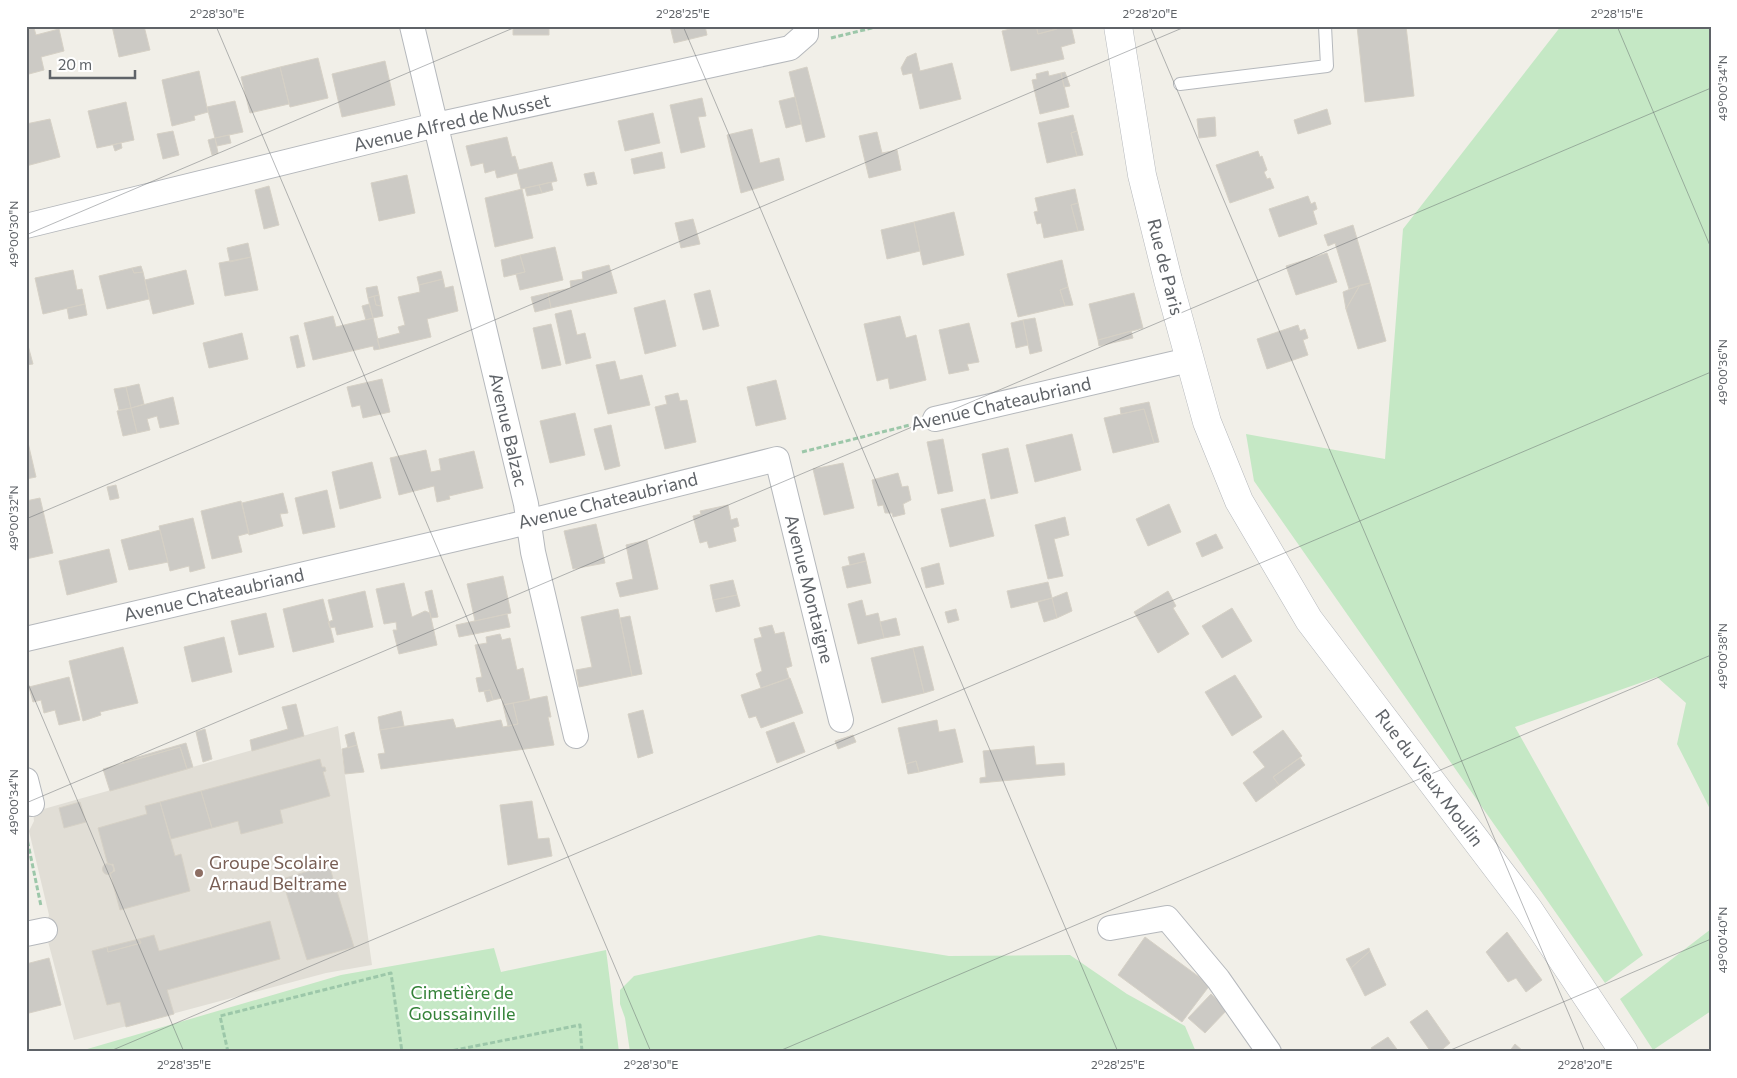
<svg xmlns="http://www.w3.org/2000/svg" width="1737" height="1078" font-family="Commissioner,sans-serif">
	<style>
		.education { fill: #e1ded6 }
		.green { fill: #c5e8c5 }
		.building { fill: #cccac5; stroke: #d6d1c6 }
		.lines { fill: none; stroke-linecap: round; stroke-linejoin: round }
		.service-casing { stroke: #b5b8bc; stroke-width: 14 }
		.minor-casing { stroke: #b5b8bc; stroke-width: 26 }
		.tertiary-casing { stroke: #b5b8bc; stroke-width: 29 }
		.path { stroke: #9cc7a9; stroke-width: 3; stroke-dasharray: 5 2.5; stroke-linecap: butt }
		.service { stroke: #fff; stroke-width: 12 }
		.minor { stroke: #fff; stroke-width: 24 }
		.tertiary { stroke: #fff; stroke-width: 28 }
		.ticks { fill: none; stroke: #5f6368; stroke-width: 1; stroke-opacity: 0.45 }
		.education-dot { fill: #8d6e63; stroke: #fff; stroke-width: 2 }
		.labels { text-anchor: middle; stroke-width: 4.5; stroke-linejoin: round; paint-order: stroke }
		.street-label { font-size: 18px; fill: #5f6368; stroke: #fff }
		.education-label { font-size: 18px; fill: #785e54; stroke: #fff; text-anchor: start }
		.park-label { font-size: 18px; fill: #348238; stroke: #fff }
		.neatline { fill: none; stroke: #5f6368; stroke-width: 2 }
		.ticks-label { font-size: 12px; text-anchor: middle; fill: #5f6368 }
	</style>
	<rect width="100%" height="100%" fill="#f1efe8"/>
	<path class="education" d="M338,726L372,965L326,973L74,1040L45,930L49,915L29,831L34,821L33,812Z"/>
	<path class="green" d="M1561,26H1711V811L1677,744L1686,703L1657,677L1515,727L1643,955L1605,983L1254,481L1246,434L1385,459L1403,229Z
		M1711,929V1011L1653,1050L1620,999Z
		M819,935L949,956L1070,955L1127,994L1185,1026L1196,1052H630L625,1018L620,1004V990L634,976Z
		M494,948L501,972L606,950L619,1052H77L341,975Z"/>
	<path class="building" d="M112,26H144L150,50L119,57Z
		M513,26H549V35H513Z
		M670,26H705L707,35L674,43Z
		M1022,26H1036L1038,34L1057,29V26H1071L1075,43L1061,47L1064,59L1011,71L1002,31Z
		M1046,26H1057V29L1038,34L1037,29Z
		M1357,26H1406L1414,96L1365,102Z
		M34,28L36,35L59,29L64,51L41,57L44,70L29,74L26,66V30Z
		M916,53L920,71L952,63L961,99L920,109L912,73L903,75L901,68L907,57Z
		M318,58L328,98L290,107L280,67Z
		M385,61L395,105L342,117L332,74Z
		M280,67L289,104L250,113L241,77Z
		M807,67L825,137L806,142L789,72Z
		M199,71L208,112L194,116L195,120L172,126L162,80Z
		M1048,71L1049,76L1061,73L1069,107L1040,114L1032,80L1037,79L1036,74Z
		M1065,72L1070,86L1064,87L1061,73Z
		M795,97L801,124L786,128L779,101Z
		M702,98L706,116L698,117L705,147L681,153L670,105Z
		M235,101L243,132L215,138L207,107Z
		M126,102L134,140L97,148L88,111Z
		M1327,109L1331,124L1298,134L1294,120Z
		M653,113L660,143L625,151L618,121Z
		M1073,115L1077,131L1071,133L1077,156L1047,163L1038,123Z
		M1215,117L1216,136L1199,138L1197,119Z
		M50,119L60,157L26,166V124Z
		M752,129L760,163L779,158L784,180L741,193L727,135Z
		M173,131L179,155L163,159L157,134Z
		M1077,131L1083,155L1077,156L1071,133Z
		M877,132L882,153L897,150L901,170L869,178L859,136Z
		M229,135L231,143L217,146L215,138Z
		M507,137L512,157L515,156L519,170L552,162L557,181L521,189L517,173L497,178L495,170L485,173L483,163L471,166L466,146Z
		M215,138L218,153L212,155L208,140Z
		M121,143L122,148L115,151L113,145Z
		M1258,151L1260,157L1262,156L1267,170L1264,172L1267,179L1270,178L1274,188L1230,203L1216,165Z
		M662,152L665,168L634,174L631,159Z
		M594,172L597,184L587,186L584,174Z
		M407,175L415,213L379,221L371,183Z
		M551,182L553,190L542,193L539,185Z
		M539,185L542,193L527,196L525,188Z
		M269,186L279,225L264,229L255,190Z
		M522,189L533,238L495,247L485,198Z
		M1075,189L1078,203L1071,205L1078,231L1044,238L1041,223L1037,224L1034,212L1038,211L1035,198Z
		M1308,196L1311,204L1315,202L1317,209L1313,211L1317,224L1279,237L1269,209Z
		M1078,203L1084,230L1078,231L1071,205Z
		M954,212L964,255L923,265L914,222Z
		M693,219L700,244L681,248L675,223Z
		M914,222L920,251L887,259L881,230Z
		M1353,225L1370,283L1349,289L1335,243L1328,246L1324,235Z
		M248,243L251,257L230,262L227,248Z
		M555,247L563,280L520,290L516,274L525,272L520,255Z
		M1327,253L1337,282L1296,295L1286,266Z
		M520,255L525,272L504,277L501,260Z
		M251,257L258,290L225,296L219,263Z
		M1062,260L1068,287L1060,290L1065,306L1018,317L1007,274Z
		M609,265L617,293L551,308L548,293L571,288L570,281L583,279L582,272Z
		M141,266L143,272L134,273L132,268Z
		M132,268L134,273L143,272L149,299L107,309L99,276Z
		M73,270L77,290L82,289L85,304L43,314L35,278Z
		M186,270L194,304L153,314L145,280Z
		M441,271L443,279L419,285L417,277Z
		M443,279L445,288L453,286L458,311L427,319L431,337L380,349L377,339L400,333L398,327L405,325L398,297L420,292L419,285Z
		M1370,283L1386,341L1358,349L1346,309L1360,285Z
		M1360,285L1346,309L1343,292Z
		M377,286L379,295L368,298L366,288Z
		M1068,287L1073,305L1065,306L1060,290Z
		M710,290L719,326L703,330L694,294Z
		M548,293L551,308L535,312L531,297Z
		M1134,293L1143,328L1098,340L1089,304Z
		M379,295L381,306L376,305L374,296Z
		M374,296L376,305L381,306L383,316L373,318L368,298Z
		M665,300L676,346L645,354L634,308Z
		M85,304L87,315L69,319L67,308Z
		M369,304L373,318L366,320L362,306Z
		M571,310L577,335L585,333L591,358L566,364L555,314Z
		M333,316L336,327L373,318L380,349L374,350L373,346L313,360L304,323Z
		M900,316L906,338L916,335L926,380L890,389L888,378L877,381L864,324Z
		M1035,318L1042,351L1030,354L1023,320Z
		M1023,320L1028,345L1016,348L1011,323Z
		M969,323L979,362L967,364L969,370L949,374L939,330Z
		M551,324L561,365L542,369L533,328Z
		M1298,325L1300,331L1305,329L1308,338L1303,340L1308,355L1267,369L1257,339Z
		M1131,331L1133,338L1099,346L1098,340Z
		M242,333L248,359L209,368L203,343Z
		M298,335L305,366L297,368L290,337Z
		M26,338L33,364L26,365Z
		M615,361L620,380L642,375L650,405L608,414L596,365Z
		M382,379L390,412L363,418L360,405L352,407L347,387Z
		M776,380L786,419L756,426L747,387Z
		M139,384L144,404L131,408L126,387Z
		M126,387L131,408L119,410L114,389Z
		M678,393L680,401L687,400L696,442L665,449L655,407L667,404L665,396Z
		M173,397L179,424L160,428L157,416L147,419L150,430L137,433L131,408Z
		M1149,402L1159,442L1154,443L1144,409L1121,414L1120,408Z
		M131,408L137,433L123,436L117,411Z
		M1144,409L1154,443L1113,453L1104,418Z
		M575,413L585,455L550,463L540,421Z
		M611,425L620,466L605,470L594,429Z
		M26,434L36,477L26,479Z
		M1072,434L1081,470L1035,482L1026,445Z
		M943,439L953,491L938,494L927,442Z
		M1008,448L1018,493L991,499L982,454Z
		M426,450L431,472L441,470L439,459L474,451L483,488L449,496L450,499L437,502L434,486L399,495L390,458Z
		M372,462L381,498L340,509L332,472Z
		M843,463L854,508L824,515L813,469Z
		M898,473L902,487L908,486L911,500L903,504L905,514L893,517L892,513H885L883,505L878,506L872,480Z
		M116,485L119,498L110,500L107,487Z
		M327,490L335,527L303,534L295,498Z
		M283,493L288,513L280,514L283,526L249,535L242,503Z
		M40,498L53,553L26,559V501Z
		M985,499L994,536L950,547L941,509Z
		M241,501L249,533L238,536L242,552L212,559L201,511Z
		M1169,504L1181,532L1148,546L1136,519Z
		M728,505L731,520L737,518L739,526L733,528L736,541L709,548L707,541L700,543L693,516L701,514L700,511Z
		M1065,517L1069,535L1054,539L1063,576L1048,579L1035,525Z
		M193,518L205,568L190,572L189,566L170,571L159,526Z
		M596,524L605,563L573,569L564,531Z
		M160,530L168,562L129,570L121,540Z
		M1216,534L1223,548L1202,557L1196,543Z
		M647,540L658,589L620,597L616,583L633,579L626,545Z
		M109,549L117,582L67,595L59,561Z
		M864,553L866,561L850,565L848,557Z
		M866,561L871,583L847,588L842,567Z
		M939,563L944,584L926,588L921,568Z
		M503,576L511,613L475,621L467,584Z
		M733,580L737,595L713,600L710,585Z
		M1048,582L1052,598L1011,608L1007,591Z
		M404,583L412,617L425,611L430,613L437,645L399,654L393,630H397L396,622L384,624L376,589Z
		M432,590L438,617L431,618L425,592Z
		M365,591L373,627L337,635L335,627L330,628L328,622L333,620L328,600Z
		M1168,591L1176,606L1173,608L1189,634L1158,653L1134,612Z
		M1067,592L1072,611L1057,618L1052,598Z
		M737,595L740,606L716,612L713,600Z
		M1052,598L1057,618L1044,622L1038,602Z
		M323,599L334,642L293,652L283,609Z
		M862,600L866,616L878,613L884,638L858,644L848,604Z
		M1232,608L1252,641L1222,658L1202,626Z
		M618,609L632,676L579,687L576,670L592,667L581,617Z
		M956,609L959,620L948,623L945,612Z
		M266,613L274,647L239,655L231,621Z
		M507,614L510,627L459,637L456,625Z
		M630,616L642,674L632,676L620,618Z
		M896,618L900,635L884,638L880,622Z
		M772,625L775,634L784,632L792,666L786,668L789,678L761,688L756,674L762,671L754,639L762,637L759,628Z
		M500,634L502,640L510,638L517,670L523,668L530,700L503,705L502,698L493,700L490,690L479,692L476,678L482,677L475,645L487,643L486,637Z
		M224,637L232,672L192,682L184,647Z
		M923,646L934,690L924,693L913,648Z
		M123,647L138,703L100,712L101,715L83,721L69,661Z
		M913,648L924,693L882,703L871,658Z
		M1235,675L1262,717L1232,736L1205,692Z
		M69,677L80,720L59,725L55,710L44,713L41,700L33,702L29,687Z
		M790,678L803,713L761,728L756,716L749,718L741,695Z
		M490,690L493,700L487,702L484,691Z
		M547,696L551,717H548L554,745L381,769L378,754L385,753L380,730L453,719L456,728L501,720L503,727L518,724L513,703Z
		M513,703L518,724L508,726L503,705Z
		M296,704L304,736L252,751L250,740L288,729L282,707Z
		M643,710L653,753L638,758L628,714Z
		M401,711L404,726L380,730L378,717Z
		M937,720L939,732L955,729L963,762L919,772L916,761L906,764L898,728Z
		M794,722L805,752L777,763L766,732Z
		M205,729L212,759L203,762L196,732Z
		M1283,730L1302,756L1273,777L1279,785L1256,802L1243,783L1265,767L1253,752Z
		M354,732L357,745L348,748L345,735Z
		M853,735L856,742L838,749L835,741Z
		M186,743L193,767L187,769L180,747L124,763V761Z
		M357,745L364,772L345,774L342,749Z
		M1034,746L1036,765L1064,763L1065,775L980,783V778L986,777L983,751Z
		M180,747L187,769L110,791L103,769Z
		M1300,758L1305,765L1279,785L1273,777Z
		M320,759L322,767H325L326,771L323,772L330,796L280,810L283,823L241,834L238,821L212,828L201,791Z
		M916,761L919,772L908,774L906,764Z
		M201,791L212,828L171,839L160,802Z
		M532,801L538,839L549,838L552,856L508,865L500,805Z
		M80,802L86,822L64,828L59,808Z
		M160,802L175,856L181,854L190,891L120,910L110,873L115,871L113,864L108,865L98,828L147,814L145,806Z
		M102.5 869a5.5 5.5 0 1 1 11 0a5.5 5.5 0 1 1-11 0Z
		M329,865L354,947L307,960L282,879Z
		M270,921L280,959L167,990L174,1014L126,1027L120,1002L107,1005L92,951L107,947L108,952L141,943L139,939L154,935L159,951Z
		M1507,932L1542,980L1526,992L1516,978L1508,982L1486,952Z
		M1145,937L1210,985L1182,1022L1118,975Z
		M139,939L141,943L108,952L107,947Z
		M1369,948L1370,951L1351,968L1346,959Z
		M1370,951L1386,985L1365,996L1351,968Z
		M49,958L61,1005L29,1013L26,1002V964Z
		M1211,994L1227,1010L1205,1033L1188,1018Z
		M1427,1010L1450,1043L1439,1052H1431L1410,1022Z
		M1388,1037L1399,1052H1374L1371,1048Z
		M1515,1044L1524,1052H1509Z"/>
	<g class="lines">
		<g class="service-casing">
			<path id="service" d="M1180,84L1327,66L1325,26"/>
		</g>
		<g class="minor-casing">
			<path id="minor" d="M412,26L526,504L533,552L576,736
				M26,226L436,125L790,48L806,34V26
				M935,419L1189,360
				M26,639L507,527L777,459L841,720
				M26,780L32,804
				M1110,928L1167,918L1218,979L1269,1052
				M26,934L45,930"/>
		</g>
		<g class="tertiary-casing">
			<path id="tertiary" d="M1118,26L1142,175L1168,280L1207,422L1239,501L1309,620L1529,910L1624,1052"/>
		</g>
		<path class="path" d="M831,38L880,26
			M802,452L910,425
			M26,834L41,906
			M228,1052L220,1016L391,973L402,1052
			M446,1052L580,1025L582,1052"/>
		<use href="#service" class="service"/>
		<use href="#minor" class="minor"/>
		<use href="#tertiary" class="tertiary"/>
	</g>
	<path class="ticks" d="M216,26L651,1052M683,26L1118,1052M1150,26L1585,1052M1617,26L1711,248M26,235L518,26M26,519L1187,26M26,679L184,1052M26,803L1711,88M108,1052L1711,372M777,1052L1711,655M1446,1052L1711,939"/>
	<circle class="education-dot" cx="199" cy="873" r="5"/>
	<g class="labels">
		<g class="street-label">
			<text transform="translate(452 123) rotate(-13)" y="6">Avenue Alfred de Musset</text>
			<text transform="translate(1165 267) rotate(76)" y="6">Rue de Paris</text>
			<text transform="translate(1001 404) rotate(-13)" y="6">Avenue Chateaubriand</text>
			<text transform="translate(508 430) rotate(77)" y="6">Avenue Balzac</text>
			<text transform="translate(608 501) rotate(-14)" y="6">Avenue Chateaubriand</text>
			<text transform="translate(809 589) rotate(76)" y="6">Avenue Montaigne</text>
			<text transform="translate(214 595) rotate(-13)" y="6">Avenue Chateaubriand</text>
			<text transform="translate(1429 778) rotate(53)" y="6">Rue du Vieux Moulin</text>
		</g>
		<g class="education-label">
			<text x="209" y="869">Groupe Scolaire<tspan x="209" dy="21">Arnaud Beltrame</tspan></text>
		</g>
		<g class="park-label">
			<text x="462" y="999">Cimetière de<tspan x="462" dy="21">Goussainville</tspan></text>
		</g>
	</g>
	<rect width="1737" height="1078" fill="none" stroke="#ffffff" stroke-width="55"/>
	<path d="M50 70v8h85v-8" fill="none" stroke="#5f6368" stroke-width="2.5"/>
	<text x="58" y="70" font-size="15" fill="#5f6368" stroke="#ffffff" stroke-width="4" paint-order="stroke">20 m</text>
	<rect x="28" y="28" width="1682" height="1022" class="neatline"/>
	<g class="ticks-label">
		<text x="217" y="18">2°28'30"E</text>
		<text x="683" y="18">2°28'25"E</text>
		<text x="1150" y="18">2°28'20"E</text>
		<text x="1617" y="18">2°28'15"E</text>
		<text transform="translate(1723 88) rotate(-90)" y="4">49°00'34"N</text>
		<text transform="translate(14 234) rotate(-90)" y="4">49°00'30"N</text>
		<text transform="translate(1723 372) rotate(-90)" y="4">49°00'36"N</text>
		<text transform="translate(14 518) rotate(-90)" y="4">49°00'32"N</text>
		<text transform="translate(1723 656) rotate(-90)" y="4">49°00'38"N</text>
		<text transform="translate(14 802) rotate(-90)" y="4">49°00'34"N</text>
		<text transform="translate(1723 940) rotate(-90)" y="4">49°00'40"N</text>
		<text x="184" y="1069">2°28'35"E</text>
		<text x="651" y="1069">2°28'30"E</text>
		<text x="1118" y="1069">2°28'25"E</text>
		<text x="1585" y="1069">2°28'20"E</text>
	</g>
</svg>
